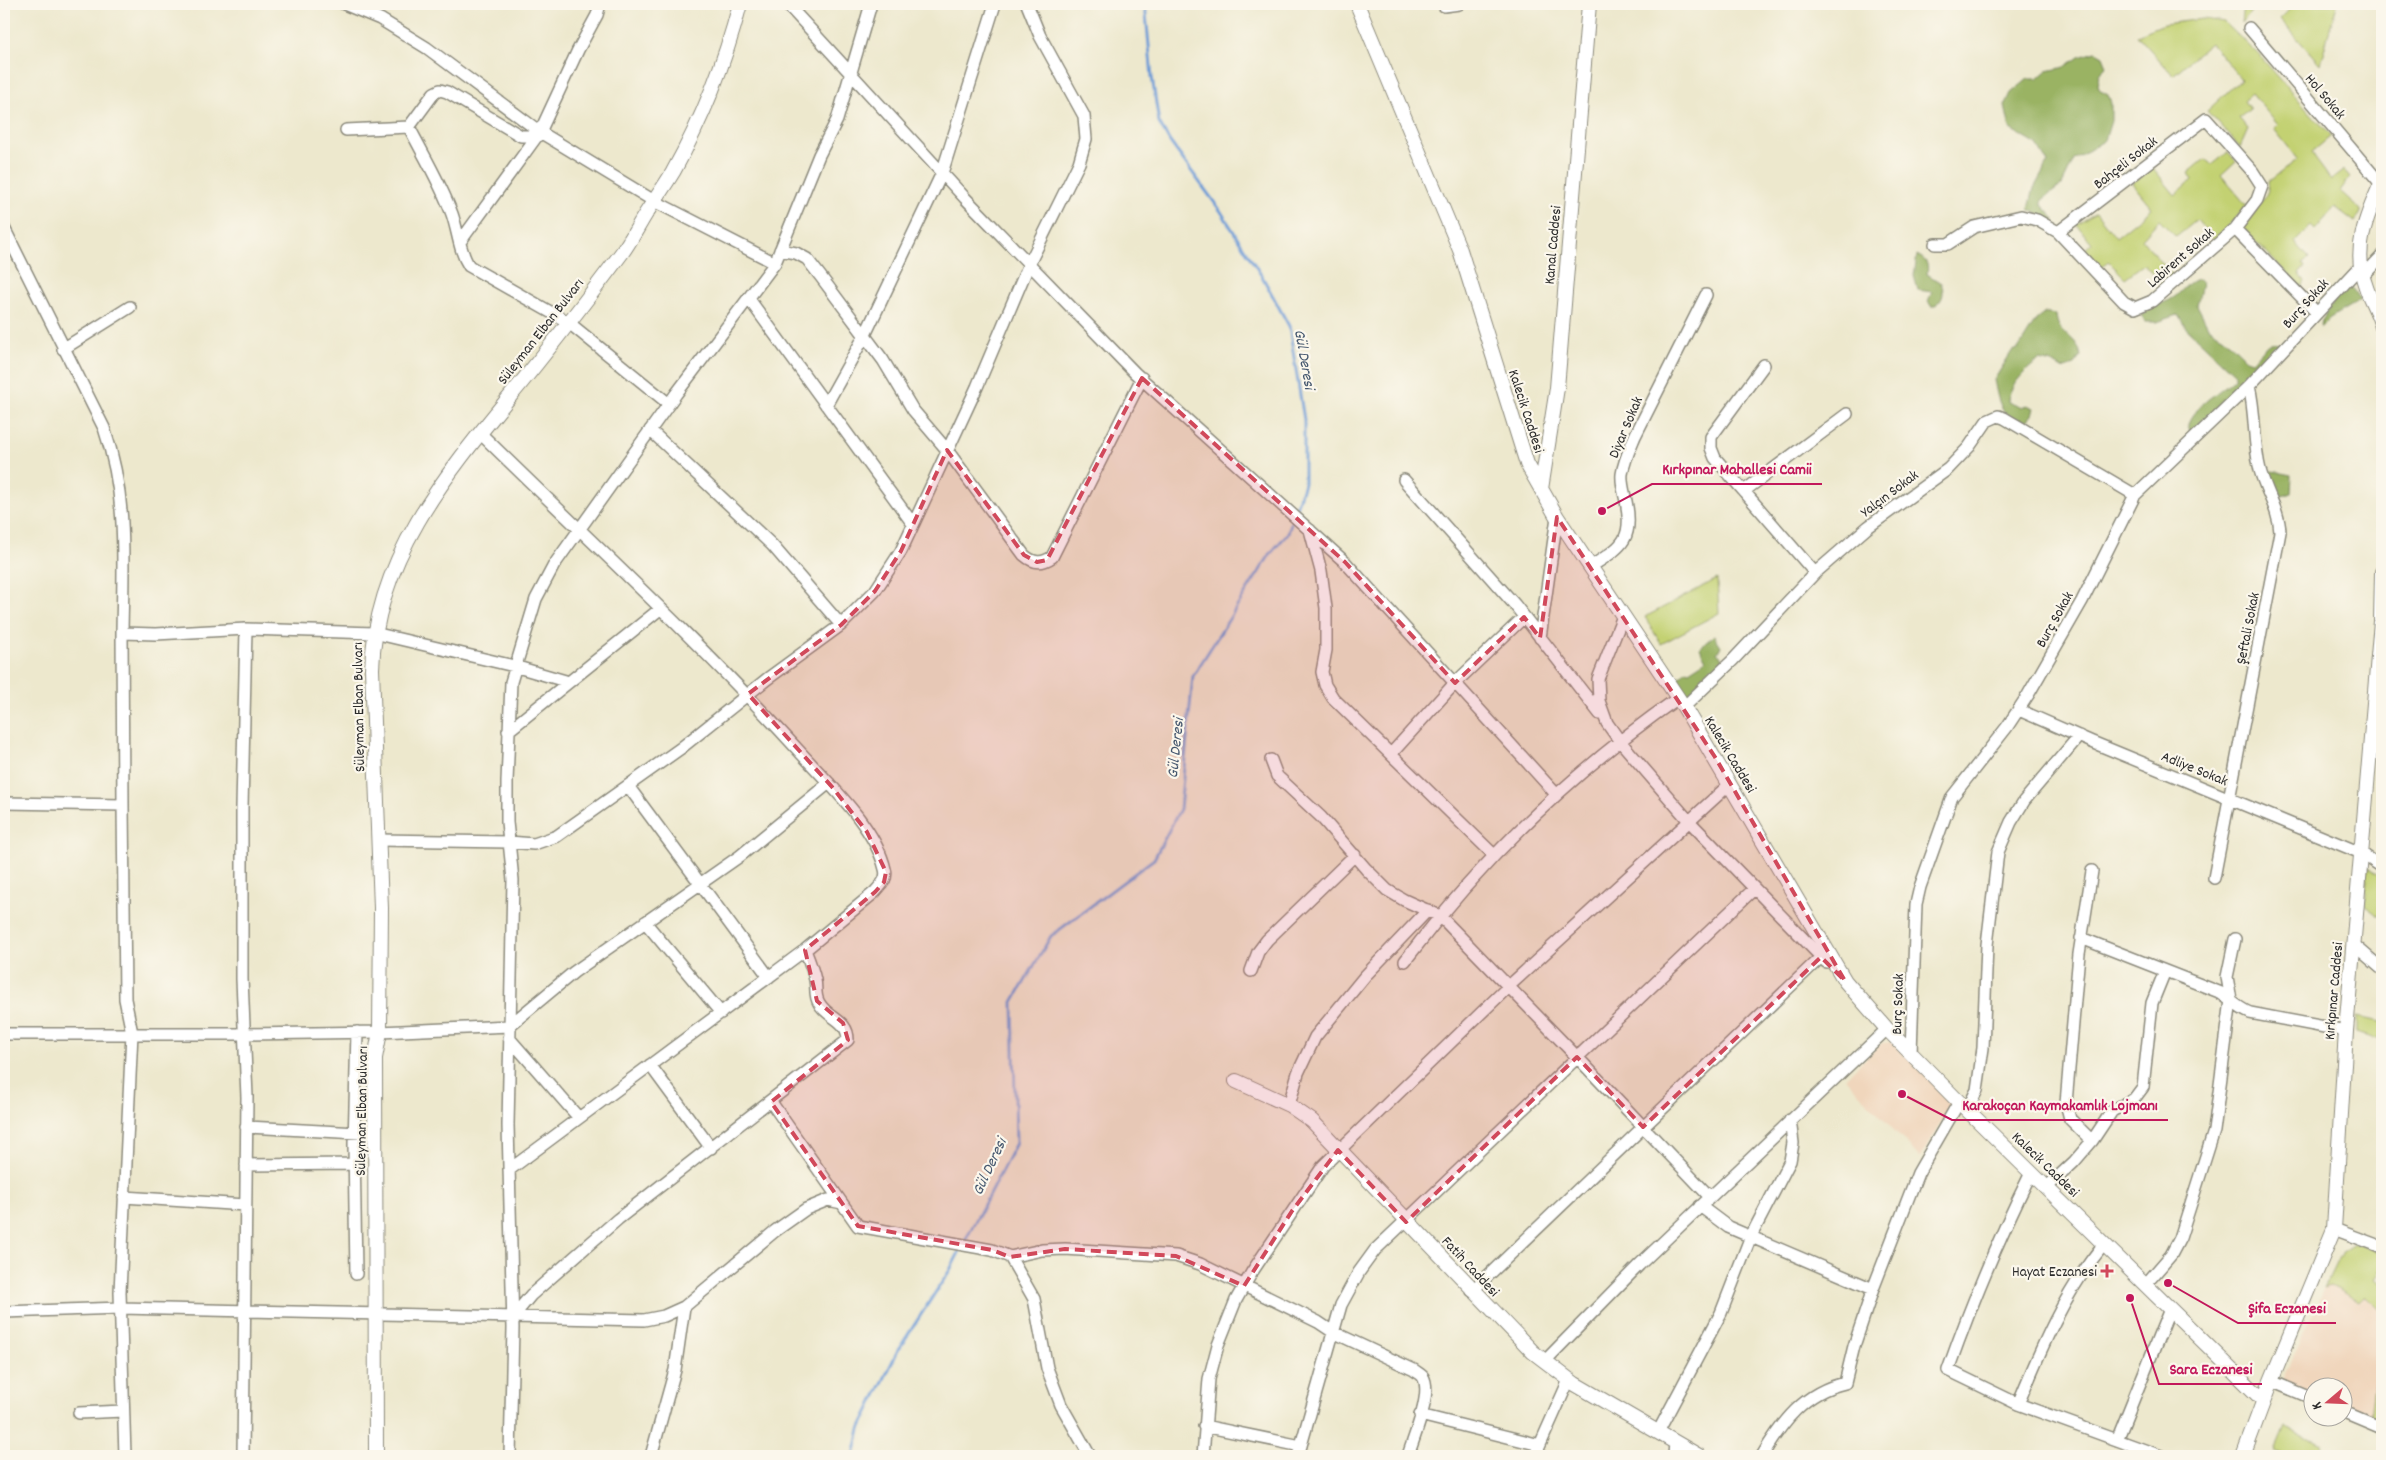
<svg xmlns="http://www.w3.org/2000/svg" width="2386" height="1460" font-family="Dekko,sans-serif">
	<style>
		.built { fill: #f0d6bc }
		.green { fill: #c3d172; stroke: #777e4e }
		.forest { fill: #9ab364; stroke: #626f48 }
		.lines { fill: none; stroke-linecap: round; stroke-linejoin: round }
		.stream { stroke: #6e9cd6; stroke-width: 3 }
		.minor-casing { stroke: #8c8a7c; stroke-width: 14 }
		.tertiary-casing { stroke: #8c8a7c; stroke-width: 16 }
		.minor { stroke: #fff; stroke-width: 11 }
		.tertiary { stroke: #fff; stroke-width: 14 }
		.marked { fill: #d1495b; fill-opacity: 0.2; stroke: #d1495b; stroke-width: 4; stroke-dasharray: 10 6; stroke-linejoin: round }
		.poi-dot { fill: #d1495b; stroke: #fbf7ec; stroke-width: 2 }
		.labels { text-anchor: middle; stroke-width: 4.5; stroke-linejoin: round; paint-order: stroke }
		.street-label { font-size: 15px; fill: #2b2b2b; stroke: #fbf7ec }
		.poi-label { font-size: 15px; fill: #2b2b2b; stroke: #fbf7ec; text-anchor: end }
		.water-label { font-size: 16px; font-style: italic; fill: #46586f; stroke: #fbf7ec }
		.leader { fill: none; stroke: #c2185b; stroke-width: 2 }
		.callout-dot { fill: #c2185b; stroke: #fbf7ec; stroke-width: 2 }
		.callout-label { font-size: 16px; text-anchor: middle; font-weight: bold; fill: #c2185b; stroke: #fbf7ec; stroke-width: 4.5; stroke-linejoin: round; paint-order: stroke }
	</style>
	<rect width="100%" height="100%" fill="#fbf7ec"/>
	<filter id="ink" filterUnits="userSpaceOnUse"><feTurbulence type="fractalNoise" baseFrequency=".02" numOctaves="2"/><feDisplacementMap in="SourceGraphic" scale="10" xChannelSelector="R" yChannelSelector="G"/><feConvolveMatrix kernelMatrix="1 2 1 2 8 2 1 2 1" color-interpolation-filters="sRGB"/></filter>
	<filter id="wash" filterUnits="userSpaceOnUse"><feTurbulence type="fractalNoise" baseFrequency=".0096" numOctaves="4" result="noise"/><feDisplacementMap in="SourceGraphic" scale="20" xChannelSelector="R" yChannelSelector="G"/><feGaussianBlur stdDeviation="1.12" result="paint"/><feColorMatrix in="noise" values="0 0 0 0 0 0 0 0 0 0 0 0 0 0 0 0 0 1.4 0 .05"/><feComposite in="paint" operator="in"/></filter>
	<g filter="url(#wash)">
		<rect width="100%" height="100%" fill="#ede8cd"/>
		<path class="built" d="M1893,1042L1953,1103L1920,1158L1845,1078L1882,1043Z
			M2331,1286L2360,1301L2365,1296L2382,1313L2378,1377L2370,1417L2344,1406V1388H2314L2313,1395L2281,1382L2325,1288Z"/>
		<path class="green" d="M2243,4H2258L2241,23Z
			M2282,4H2337L2320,64L2280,19L2289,10Z
			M2203,19L2224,22L2258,54L2331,136L2311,153L2331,180L2344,170L2350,177L2340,191L2361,210L2355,222L2335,207L2315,230L2311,226L2295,242L2309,258L2303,264L2305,267L2299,274L2305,281L2301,287L2244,231C2239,211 2273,202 2268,182L2298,159L2274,129L2278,125L2252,94L2244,101L2250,109L2239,118L2248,129L2240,147L2207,111L2241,79L2211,43L2173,75L2137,35L2164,24Z
			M2228,152L2236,161L2221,175L2247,206L2214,241L2197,220L2176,237L2159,220L2142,239L2173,276L2162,285L2144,264L2125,278L2108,261L2099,270L2082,252L2092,243L2076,224L2096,212L2116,237L2152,208L2132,183L2153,168L2175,195L2192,180L2188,173L2205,159L2212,165Z
			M1717,579L1719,613L1661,644L1645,617Z
			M2368,867L2382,877V918L2365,906Z
			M2356,1017L2382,1022V1061L2379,1059L2381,1040L2356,1033Z
			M2354,1244H2360L2382,1253V1268L2375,1279L2382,1284V1313L2365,1296L2360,1301L2331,1286L2325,1288L2343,1251Z
			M2382,1325V1423L2370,1417Z
			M2285,1428L2323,1444L2318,1456H2286L2275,1452Z"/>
		<path class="forest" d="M2096,52L2103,56L2107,66L2099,74L2097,85L2101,91L2108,95L2111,102V121L2105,140L2074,160L2062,185L2042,200V205L2055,219L2054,224L2029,209L2034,188L2048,163L2037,145L2010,129L2005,106L2011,93L2028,79H2038L2047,71L2065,67L2079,57Z
			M1917,255C1926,260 1929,263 1927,274L1941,283C1945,293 1943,300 1935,306H1931L1928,301L1932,292L1918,290L1914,276Z
			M2199,279L2202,284L2197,305L2209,328L2224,337L2246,359L2252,361C2261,353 2266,339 2281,345L2243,385L2191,431L2188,429C2185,411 2223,390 2235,378V374L2186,328L2178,315L2157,322H2146L2141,315C2150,305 2162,305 2173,298C2182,293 2188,280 2199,279Z
			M2351,286L2360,300L2330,318L2321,327L2320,324L2335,299Z
			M2045,313L2056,315C2058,338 2077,333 2081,356L2074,365L2062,369L2052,363L2039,360C2027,369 2008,386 2008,402L2022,408L2027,405L2034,408L2032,415L2027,421C1999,417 1999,403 1994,380L2012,351L2018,349L2036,320Z
			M2272,471L2292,475L2291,493L2282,496L2274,494L2266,475Z
			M1714,635L1721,646L1717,653L1724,659L1688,695L1678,681L1680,676L1686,670L1689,671L1706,660L1700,648Z"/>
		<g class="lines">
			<path class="stream" d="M1145,4L1152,77L1159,123L1170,142L1220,210L1263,278L1289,326L1304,420V483L1295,511
				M854,1456L860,1429L898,1350L950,1270L1016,1143L1013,1002L1051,936L1154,859L1180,809L1193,676L1271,553L1288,533L1293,517"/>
		</g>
	</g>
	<g filter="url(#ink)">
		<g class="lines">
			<g class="minor-casing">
				<path id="minor" d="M344,4L380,19L427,48L540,132L654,201L775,263
					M787,4L965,198L1135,373L1345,562L1556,794
					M1444,6L1459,4
					M2249,28L2381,184
					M409,127C424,156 441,184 452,214C458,231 459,251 469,266L568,322L669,404
					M409,127L434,93L440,90L447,92L521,136H537
					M346,130L409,127
					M4,228L104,428C128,498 123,560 122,633
					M2058,232L2124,302L2135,308L2152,301L2235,229L2317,313
					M460,242L540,132L578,50L597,15L600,4
					M1935,244H1948L1974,227L2021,216L2037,220L2058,232L2206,119L2253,172L2262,186L2257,200L2235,229
					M780,250L796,253L807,259L821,277L883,360L913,410L947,450L1024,555C1033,563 1042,564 1052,557L1142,378
					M2363,276L2382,256
					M749,299L913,524
					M63,349L130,307
					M1764,365L1711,437V448L1715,458L1815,573
					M826,405L865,335L942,173L995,4
					M650,430L772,545L841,625
					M480,433C587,538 698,640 799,751C828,783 875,826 885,869C888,879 881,885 875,892L805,950L509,1170
					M1404,480L1515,605L1600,714
					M1744,491L1847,414
					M1310,530L1321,571L1326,608V650L1322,672L1325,685L1333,698L1494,855
					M1592,566C1622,546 1634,540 1626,501C1624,492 1621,483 1622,474C1624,461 1630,448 1635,436L1706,295
					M1623,616L1598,679L1599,701L1607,723L1619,740L1689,821L1826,962
					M1540,638L1557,517
					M1684,707L1733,660L1815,573L1868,527L1948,469L1969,447L1987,421L1998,416L2004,418L2135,495
					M2019,710L2092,742L2361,853L2382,867
					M508,731L660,609
					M2370,744L2382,752
					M1391,754L1455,683L1524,617
					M1271,760L1277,776L1321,817L1366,869L1387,890L1404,900L1440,916L1577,1057L1710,1197
					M628,786L769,977
					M4,803L123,805L122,633L156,634L246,629L374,633L514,666L569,682
					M123,805L125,999L132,1033L120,1292L125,1456
					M378,840L509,842L534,844L557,836L681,748L767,679L841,625L875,591L901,551L977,387L1029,264L1079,163L1086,139L1084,116L1040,36L1027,4
					M2092,871L2079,954L2066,1103L2070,1119L2092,1141
					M2214,878L2280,532C2279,510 2266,492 2260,470C2253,443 2256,414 2249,386
					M645,922L721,1013
					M2081,938L2219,992C2230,999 2237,1008 2250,1013L2346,1031
					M2353,944L2382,969
					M1405,961C1483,858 1572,772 1678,698
					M1251,971L1258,952L1267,940L1355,855
					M4,1034H246L380,1032L509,1026L574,972L740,856L829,783
					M509,1038L579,1118
					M1911,1053L1916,904L1920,887L1952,797L2007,727L2028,695L2082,601L2135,495L2249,386L2360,267
					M650,1065L711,1148
					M771,1102L858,1226L992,1250L1010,1257L1034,1299L1047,1368L1061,1405L1090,1456
					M1289,1105L1298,1073L1315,1037L1365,976L1428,910
					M1967,1110L1977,1090L1983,1048L1987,945L1998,852L2011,822L2024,801L2079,736
					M246,1127L376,1134
					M246,1165L355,1164
					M2031,1173C1999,1237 1972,1302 1948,1370L2018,1404L2161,1456
					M2046,1188L2074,1162L2092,1141L2112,1111L2134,1099L2143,1087L2152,1003L2165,971
					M124,1197L245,1205
					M1700,1206L1728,1227L1873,1289L1918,1173L1959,1102
					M2334,1229L2382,1247
					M1010,1257L1042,1250L1065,1249L1176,1256L1200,1264L1318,1322L1333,1332L1414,1370C1416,1372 1421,1374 1423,1377C1433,1393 1413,1439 1408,1456
					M356,1274L354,1144L357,1032
					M2145,1285L2171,1255L2180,1238L2214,1131L2231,1000L2227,977L2235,939
					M1472,1291L1821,957
					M4,1312L121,1308L644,1320L664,1316L684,1307L775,1231L806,1209L828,1200L842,1203
					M512,1318L531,1295L618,1219L848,1040C848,1019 828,1019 819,1003C814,995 817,988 815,980C813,970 809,960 805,950
					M1545,1361L1639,1265L1887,1029
					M2271,1381L2314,1399
					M2018,1404C2042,1346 2064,1293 2104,1244
					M2344,1412L2382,1428
					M79,1413L123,1411
					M1420,1415L1540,1445
					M1204,1426L1301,1446
					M1658,1432L1721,1313L1751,1236L1790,1161L1793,1143L1790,1120
					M2117,1440L2170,1309
					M243,1456L247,1097L242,979V808L246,629
					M510,1456L513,1328L508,1125L513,880L507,822V782L511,682L536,599L554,565L676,394L775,263L819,155L837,120L871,4
					M651,1456L675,1370L684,1307
					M1203,1456L1209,1379L1218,1345L1236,1300L1252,1272L1323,1166L1509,986L1730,784
					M1298,1456L1341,1305L1359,1272L1375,1250L1754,889
					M1535,1456L1569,1380
					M1674,1456L1675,1442
					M1762,1456C1782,1422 1804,1392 1845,1383L1854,1346L1873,1289"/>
			</g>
			<g class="tertiary-casing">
				<path id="tertiary" d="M1357,4L1460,250L1527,464L1557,517L1684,707L1845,981L1887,1029L1954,1097L2263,1400
					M2382,182C2366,216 2352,250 2366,287C2370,300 2379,313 2382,327
					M1541,489L1557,388L1589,4
					M1236,1081L1289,1105L1312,1121L1533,1352L1575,1384L1699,1456
					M376,1456L375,1058L380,1032L381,908L372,669C375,555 452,467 521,383C555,341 588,298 621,254C630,242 637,228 645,215C654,201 664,187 673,172C702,120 725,62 740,4
					M2243,1456L2271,1381L2334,1229L2346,1031L2381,621L2382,572"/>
			</g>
			<use href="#minor" class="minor"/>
			<use href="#tertiary" class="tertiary"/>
		</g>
	</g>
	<path class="marked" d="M1142,378L1345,562L1455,683L1524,617L1540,638L1557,517L1715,757L1845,981L1821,957L1643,1127L1577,1057L1406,1222L1338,1150L1292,1211L1244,1286L1176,1256L1065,1249L1010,1257L992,1250L858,1226L771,1102L848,1040L843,1023L817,1001L805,950L875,892L884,882L886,872L867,832L833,788L748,694L841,625L875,591L901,551L947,450L1024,555L1037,562L1047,560Z"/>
	<path class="poi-dot" d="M2104.5 1263.5h5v5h5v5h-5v5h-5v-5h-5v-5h5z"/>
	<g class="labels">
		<g class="street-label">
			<text transform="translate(2326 96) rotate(50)" y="5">Hol Sokak</text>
			<text transform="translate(2125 162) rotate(-38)" y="5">Bahçeli Sokak</text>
			<text transform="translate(1552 245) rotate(-85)" y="5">Kanal Caddesi</text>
			<text transform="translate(2180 257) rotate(-41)" y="5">Labirent Sokak</text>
			<text transform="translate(2305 303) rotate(-48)" y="5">Burç Sokak</text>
			<text transform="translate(540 331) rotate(-52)" y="5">Süleyman Elban Bulvarı</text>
			<text transform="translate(1527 411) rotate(72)" y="5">Kalecik Caddesi</text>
			<text transform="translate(1625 427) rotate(-67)" y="5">Diyar Sokak</text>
			<text transform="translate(1889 493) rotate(-37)" y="5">Yalçın Sokak</text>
			<text transform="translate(2054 619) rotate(-61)" y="5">Burç Sokak</text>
			<text transform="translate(2247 628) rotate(-79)" y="5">Şeftali Sokak</text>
			<text transform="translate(358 707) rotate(-91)" y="5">Süleyman Elban Bulvarı</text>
			<text transform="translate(1731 754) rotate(59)" y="5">Kalecik Caddesi</text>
			<text transform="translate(2195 768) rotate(22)" y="5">Adliye Sokak</text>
			<text transform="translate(2333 991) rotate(-85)" y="5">Kırkpınar Caddesi</text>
			<text transform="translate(1897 1004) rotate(-88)" y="5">Burç Sokak</text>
			<text transform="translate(361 1111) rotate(-89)" y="5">Süleyman Elban Bulvarı</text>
			<text transform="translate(2046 1164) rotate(44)" y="5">Kalecik Caddesi</text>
			<text transform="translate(1471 1266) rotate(47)" y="5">Fatih Caddesi</text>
		</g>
		<g class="poi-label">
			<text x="2097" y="1276">Hayat Eczanesi</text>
		</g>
		<g class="water-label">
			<text transform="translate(1306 359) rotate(80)" y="6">Gül Deresi</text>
			<text transform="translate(1174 748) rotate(-84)" y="6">Gül Deresi</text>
			<text transform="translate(988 1166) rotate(-65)" y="6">Gül Deresi</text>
		</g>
	</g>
	<path class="leader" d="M1602 511L1652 484H1822M1902 1094L1952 1120H2168M2168 1283L2238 1323H2336M2130 1298L2159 1384H2262"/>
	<g class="callout-dot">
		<circle cx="1602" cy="511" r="5"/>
		<circle cx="1902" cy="1094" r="5"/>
		<circle cx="2168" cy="1283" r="5"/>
		<circle cx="2130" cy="1298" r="5"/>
	</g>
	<g class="callout-label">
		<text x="1737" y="474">Kırkpınar Mahallesi Camii</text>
		<text x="2060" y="1110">Karakoçan Kaymakamlık Lojmanı</text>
		<text x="2287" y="1313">Şifa Eczanesi</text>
		<text x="2211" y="1374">Sara Eczanesi</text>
	</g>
	<rect width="2386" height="1460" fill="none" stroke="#fbf7ec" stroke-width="20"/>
	<g transform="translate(2328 1402) rotate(251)"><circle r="24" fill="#fbf7ec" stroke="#a8a59f"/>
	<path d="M0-4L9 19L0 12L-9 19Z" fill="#d1495b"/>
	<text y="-8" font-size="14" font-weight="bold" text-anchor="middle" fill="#2b2b2b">K</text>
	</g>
</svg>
